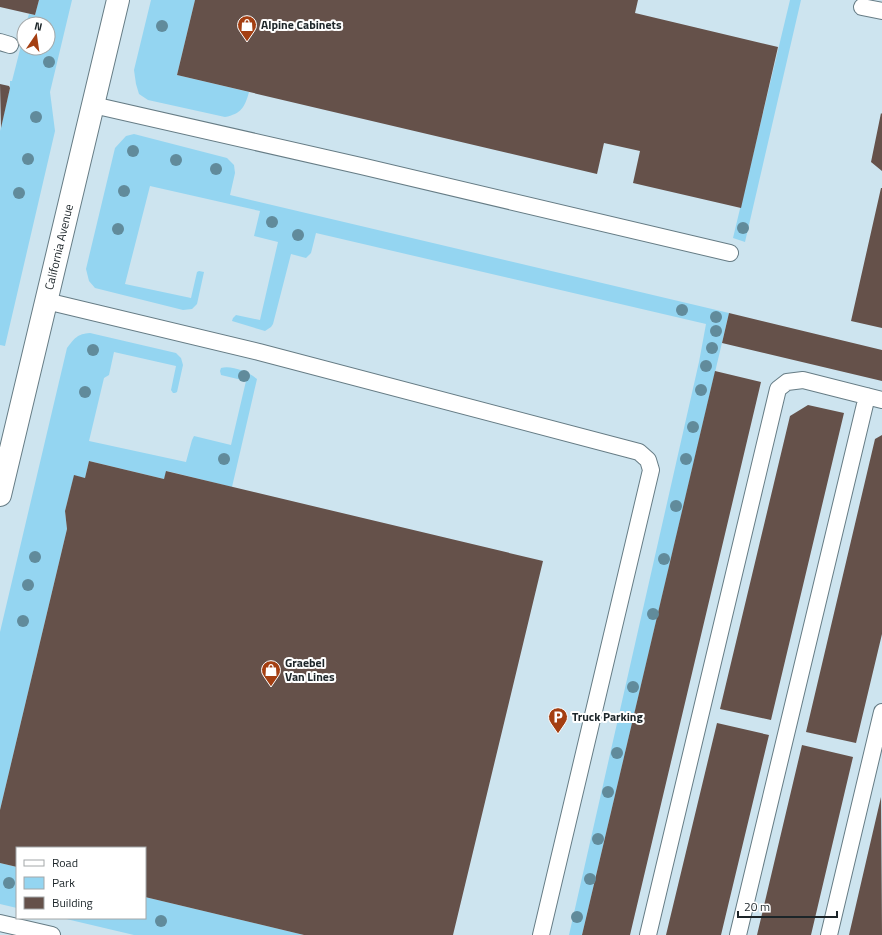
<svg xmlns="http://www.w3.org/2000/svg" width="882" height="935" font-family="'Titillium Web',sans-serif">
	<style>
		.green { fill: #94d5f1 }
		.building { fill: #65514a }
		.lines { fill: none; stroke-linecap: round; stroke-linejoin: round }
		.lane-casing { stroke: #667c85; stroke-width: 18 }
		.secondary-casing { stroke: #667c85; stroke-width: 24 }
		.lane { stroke: #fff; stroke-width: 16 }
		.secondary { stroke: #fff; stroke-width: 22 }
		.tree { fill: #618b9b }
		.labels { text-anchor: middle; stroke-width: 4; stroke-linejoin: round; paint-order: stroke }
		.poi-label { font-size: 12px; font-weight: bold; fill: #1c2529; stroke: #fff; text-anchor: start }
		.street-label { font-size: 12px; fill: #1c2529; stroke: #fff }
	</style>
	<rect width="100%" height="100%" fill="#cde4ef"/>
	<path class="green" d="M39,0H72L50,92L55,131L5,346L0,345V131L10,88V81H12L24,34V48H48V24H26L29,14L35,15Z
		M151,0H195L177,75L249,92C245,107 241,114 225,117L148,100L139,94L136,84L134,70Z
		M790,0H801L745,242L733,238Z
		M134,134L227,158L234,165L235,173L230,195L729,313L582,935H569L699,362L706,324L316,233L311,253L306,258L291,254L273,324L271,327L265,331L232,321L233,318L236,315L260,320L278,242L254,236L260,211L150,186L125,284L191,298L197,272L199,271L204,272L197,304L192,309L183,310L95,288L89,281L86,269L115,148L126,136Z
		M90,333L176,353L181,358L183,365L177,392L175,393H173L171,390L176,366L114,352L109,375L104,378L89,441L186,462L192,440L194,436L231,445L246,381L221,375L220,371L221,368C231,365 249,372 257,379L232,487L167,471L164,479L89,461L85,478L74,476L65,511L67,529L0,810V632L67,348C75,338 77,334 90,333Z
		M0,863L17,867V908L0,904Z
		M145,897L304,935H134L62,918H145Z"/>
	<path class="building" d="M0,0H39L35,15L0,7Z
		M195,0H638L635,13L778,47L741,208L633,183L640,151L604,143L597,174L177,75Z
		M0,84L9,86L10,88L1,128Z
		M881,113L882,114V171L871,162Z
		M881,188H882V328L851,321Z
		M729,313L882,350V381L722,343Z
		M715,371L761,382L630,935H582Z
		M808,405L844,413L771,720L720,709L790,416Z
		M882,435V634L856,743L806,732L875,439Z
		M89,461L164,479L166,471L543,561L453,935H304L145,897V848H17V867L0,863V810L67,529L65,511L74,475L85,478Z
		M717,723L769,735L721,935H666Z
		M802,745L853,757L811,935H757Z
		M881,797L882,935H849Z"/>
	<g class="lines">
		<g class="lane-casing">
			<path id="lane" d="M862,7L882,11
				M0,42L10,45
				M93,105L361,166L730,253
				M46,301L259,352L639,452L648,460L651,470L541,935
				M0,923L52,935
				M648,935L778,389L787,382L803,380L882,400
				M738,935L867,396
				M829,935L882,712"/>
		</g>
		<g class="secondary-casing">
			<g id="secondary">
				<path id="s1" d="M0,495L118,0"/>
			</g>
		</g>
		<use href="#lane" class="lane"/>
		<use href="#secondary" class="secondary"/>
	</g>
	<g class="tree">
		<circle cx="162" cy="26" r="6"/>
		<circle cx="49" cy="62" r="6"/>
		<circle cx="36" cy="117" r="6"/>
		<circle cx="133" cy="151" r="6"/>
		<circle cx="28" cy="159" r="6"/>
		<circle cx="176" cy="160" r="6"/>
		<circle cx="216" cy="169" r="6"/>
		<circle cx="124" cy="191" r="6"/>
		<circle cx="19" cy="193" r="6"/>
		<circle cx="272" cy="222" r="6"/>
		<circle cx="743" cy="228" r="6"/>
		<circle cx="118" cy="229" r="6"/>
		<circle cx="298" cy="235" r="6"/>
		<circle cx="682" cy="310" r="6"/>
		<circle cx="716" cy="317" r="6"/>
		<circle cx="716" cy="331" r="6"/>
		<circle cx="712" cy="348" r="6"/>
		<circle cx="93" cy="350" r="6"/>
		<circle cx="706" cy="366" r="6"/>
		<circle cx="244" cy="376" r="6"/>
		<circle cx="701" cy="390" r="6"/>
		<circle cx="85" cy="392" r="6"/>
		<circle cx="693" cy="427" r="6"/>
		<circle cx="224" cy="459" r="6"/>
		<circle cx="686" cy="459" r="6"/>
		<circle cx="676" cy="506" r="6"/>
		<circle cx="35" cy="557" r="6"/>
		<circle cx="664" cy="559" r="6"/>
		<circle cx="28" cy="585" r="6"/>
		<circle cx="653" cy="614" r="6"/>
		<circle cx="23" cy="621" r="6"/>
		<circle cx="633" cy="687" r="6"/>
		<circle cx="617" cy="753" r="6"/>
		<circle cx="608" cy="792" r="6"/>
		<circle cx="598" cy="839" r="6"/>
		<circle cx="590" cy="879" r="6"/>
		<circle cx="9" cy="883" r="6"/>
		<circle cx="577" cy="917" r="6"/>
		<circle cx="161" cy="921" r="6"/>
	</g>
	<defs>
		<g id="shop-pin" transform="scale(1)"><path d="M0 17L-7.5 6A9.5 9.5 0 1 1 7.5 6Z" fill="#a43f12" stroke="#fff"/><path d="M-5-2.5h2.3a2.7 3.5 0 0 1 5.4 0H5L5.5 6h-11ZM-1.5-2.5h3a1.5 2.3 0 0 0-3 0Z" fill="#fff"/></g>
		<g id="parking-pin" transform="scale(1)"><path d="M0 17L-7.5 6A9.5 9.5 0 1 1 7.5 6Z" fill="#a43f12" stroke="#fff"/><path d="M-3.5-5.5H1a3.5 3.5 0 0 1 0 7H-1V5.5H-3.5ZM-1-3.4V-.6H.8a1.4 1.4 0 0 0 0-2.8Z" fill="#fff"/></g>
	</defs>
	<g fill-rule="evenodd">
		<use href="#shop-pin" x="247" y="25"/>
		<use href="#shop-pin" x="271" y="670"/>
		<use href="#parking-pin" x="558" y="717"/>
	</g>
	<g class="labels">
		<g class="poi-label">
			<text x="261" y="29">Alpine Cabinets</text>
			<text x="285" y="667">Graebel<tspan x="285" dy="14">Van Lines</tspan></text>
			<text x="572" y="721">Truck Parking</text>
		</g>
		<g class="street-label">
			<text dy="4" stroke="none"><textPath href="#s1" startOffset="255">California Avenue</textPath></text>
		</g>
	</g>
	<rect x="16" y="847" width="130" height="72" fill="#ffffff" stroke="#a4a8a9"/>
	<rect x="24" y="860" width="20" height="6" fill="#ffffff" stroke="#a4a8a9"/>
	<text x="52" y="867" font-size="12" fill="#1c2529">Road</text>
	<rect x="24" y="877" width="20" height="12" fill="#94d5f1" stroke="#a4a8a9"/>
	<text x="52" y="887" font-size="12" fill="#1c2529">Park</text>
	<rect x="24" y="897" width="20" height="12" fill="#65514a" stroke="#a4a8a9"/>
	<text x="52" y="907" font-size="12" fill="#1c2529">Building</text>
	<g transform="translate(36 36) rotate(13)"><circle r="19" fill="#ffffff" stroke="#a4a8a9"/>
	<path d="M0-3L7 15L0 10L-7 15Z" fill="#a43f12"/>
	<text y="-6" font-size="11" font-weight="bold" text-anchor="middle" fill="#1c2529">N</text>
	</g>
	<path d="M738 911v6h99v-6" fill="none" stroke="#1c2529" stroke-width="2"/>
	<text x="744" y="911" font-size="12" fill="#1c2529" stroke="#ffffff" stroke-width="3" paint-order="stroke">20 m</text>
</svg>
